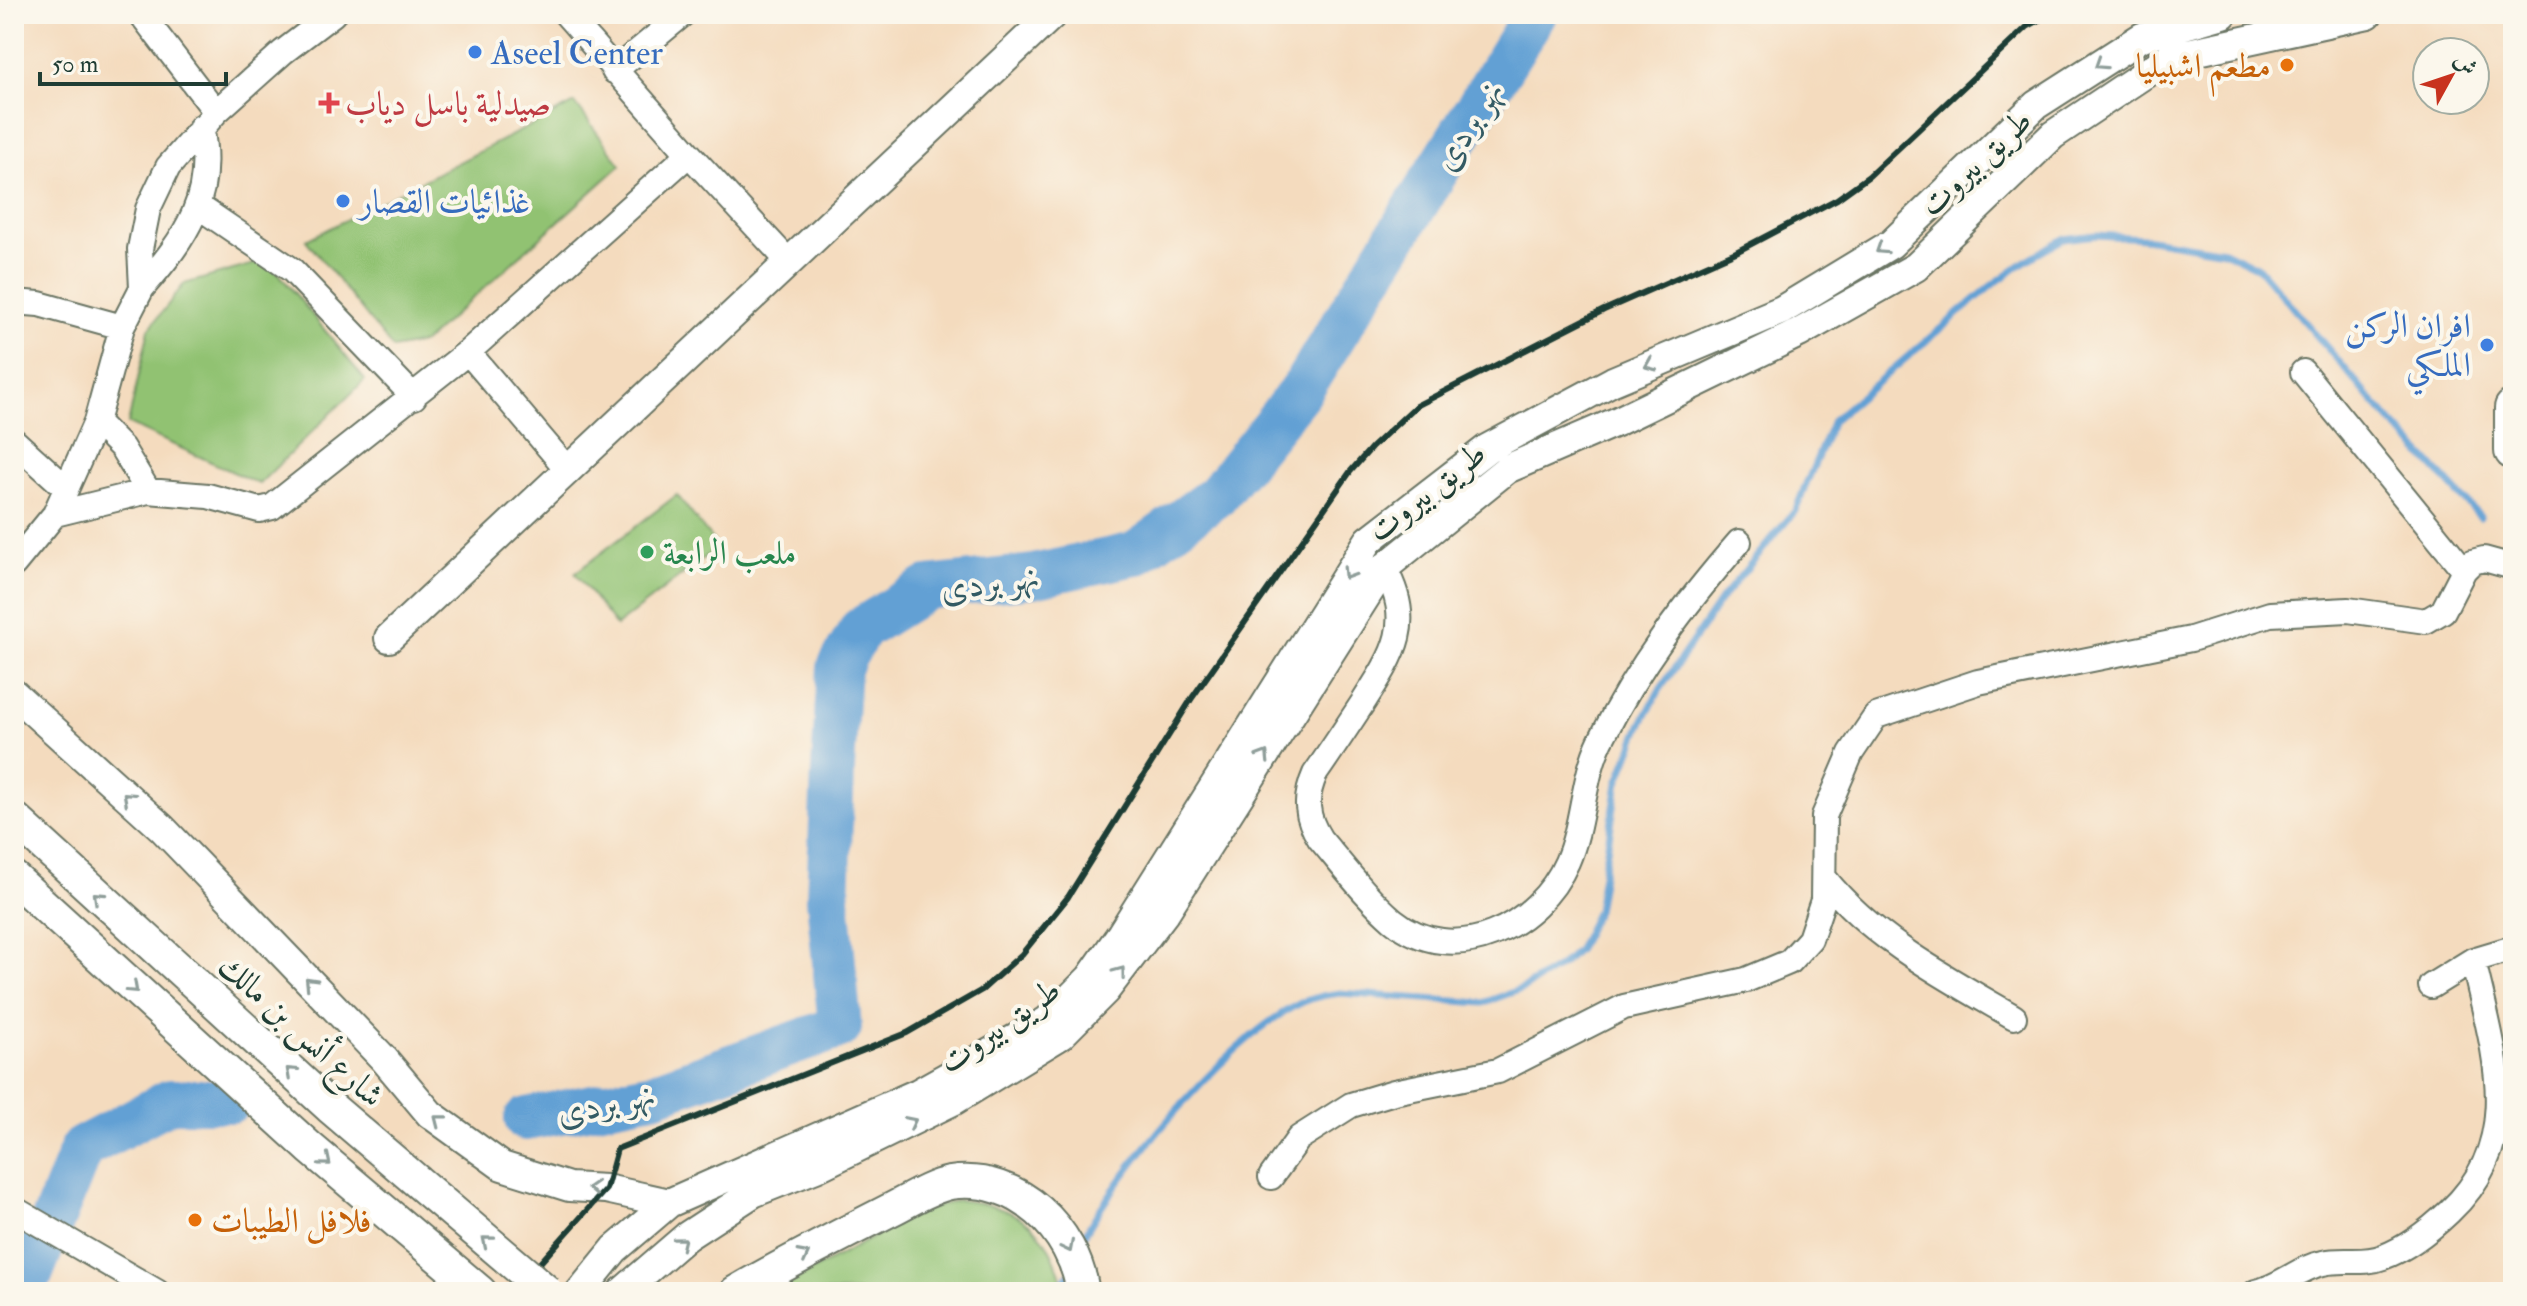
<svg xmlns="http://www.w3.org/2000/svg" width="2527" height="1306" font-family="'IM FELL Double Pica',Amiri,serif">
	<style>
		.green { fill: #91c272; stroke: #588053; stroke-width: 2 }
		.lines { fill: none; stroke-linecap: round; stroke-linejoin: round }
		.stream { stroke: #62a0d4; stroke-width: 7 }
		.river { stroke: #62a0d4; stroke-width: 44 }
		.minor-casing { stroke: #6a7464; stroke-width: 28 }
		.tertiary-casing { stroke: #6a7464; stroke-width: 32 }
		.secondary-casing { stroke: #6a7464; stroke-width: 36 }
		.primary-casing { stroke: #6a7464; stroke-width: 40 }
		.minor { stroke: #fff; stroke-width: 24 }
		.tertiary { stroke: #fff; stroke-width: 28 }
		.secondary { stroke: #fff; stroke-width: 32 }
		.primary { stroke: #fff; stroke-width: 36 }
		.rail { stroke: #1f3d34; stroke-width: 6 }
		.secondary-bridge-casing { stroke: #6a7464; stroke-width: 36; stroke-linecap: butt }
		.secondary-bridge { stroke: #fff; stroke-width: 32 }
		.oneway { stroke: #8f9e9a }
		.shop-dot { fill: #3f7fe0; stroke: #fbf7ec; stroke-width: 3 }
		.food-dot { fill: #e8710a; stroke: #fbf7ec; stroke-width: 3 }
		.health-dot { fill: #e0444e; stroke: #fbf7ec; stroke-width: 3 }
		.leisure-dot { fill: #2e9e5b; stroke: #fbf7ec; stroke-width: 3 }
		.labels { text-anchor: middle; stroke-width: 8; stroke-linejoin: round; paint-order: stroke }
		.shop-label { font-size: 34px; fill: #366cbe; stroke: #fbf7ec; text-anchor: start }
		.food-label { font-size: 34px; fill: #c56008; stroke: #fbf7ec; text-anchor: end }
		.health-label { font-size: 34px; fill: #be3a42; stroke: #fbf7ec; text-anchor: start }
		.street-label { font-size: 34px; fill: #1f3d34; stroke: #fbf7ec }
		.leisure-label { font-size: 34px; fill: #27864d; stroke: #fbf7ec; text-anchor: start }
		.water-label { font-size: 36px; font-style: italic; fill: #335b64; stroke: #fbf7ec }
	</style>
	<rect width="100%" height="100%" fill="#fbf7ec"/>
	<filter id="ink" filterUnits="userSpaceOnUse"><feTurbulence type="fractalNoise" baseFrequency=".0125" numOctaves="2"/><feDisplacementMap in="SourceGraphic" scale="16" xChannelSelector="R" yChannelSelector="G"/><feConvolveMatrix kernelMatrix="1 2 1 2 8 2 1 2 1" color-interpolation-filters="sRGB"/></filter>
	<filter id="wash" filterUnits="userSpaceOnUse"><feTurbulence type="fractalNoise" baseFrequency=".006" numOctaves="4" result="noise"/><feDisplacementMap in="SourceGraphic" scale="32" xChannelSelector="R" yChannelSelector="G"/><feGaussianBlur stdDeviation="1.8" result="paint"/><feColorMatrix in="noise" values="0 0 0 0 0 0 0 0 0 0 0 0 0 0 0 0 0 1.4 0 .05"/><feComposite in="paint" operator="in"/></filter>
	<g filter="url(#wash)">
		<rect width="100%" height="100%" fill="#f4dbbe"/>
		<path class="green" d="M575,103L621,165L423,343L393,349L306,240Z
			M268,260L365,380L259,484L128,424L149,329L184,284Z
			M677,495L718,547L616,626L575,573Z
			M958,1200C1023,1207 1050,1228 1065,1292H773L919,1212Z"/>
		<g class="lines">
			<path class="stream" d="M1079,1245C1115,1175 1224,1044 1293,1007C1308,998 1323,995 1340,993L1483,1003L1524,988L1563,964L1578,949L1597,911L1618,783L1641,725L1659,691L1722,598L1795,511L1833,420L1991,286L2024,262L2063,239L2096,235L2144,238L2224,251L2259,268L2376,405L2480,517
				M1057,1292L1068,1276"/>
			<path class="river" d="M526,1119L653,1094L840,1027L828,899L833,769L839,667L861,629L927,588L1033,576L1135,554L1216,496L1301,390L1535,14
				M24,1292L82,1148L170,1101H231"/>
		</g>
	</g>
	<g filter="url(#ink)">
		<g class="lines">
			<g class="minor-casing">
				<path id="minor" d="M141,14L216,112
					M614,71L683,14
					M689,154L789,262
					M198,206L292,270L414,397
					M142,288C187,237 215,196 201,127
					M14,302L39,304L122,327
					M468,352L568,470
					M2303,372L2464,570
					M96,422L122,448L148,491
					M14,441L66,488
					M55,514L148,491L208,496L259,510L272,507L468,352L689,154L566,14
					M14,564L55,514L96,422L122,327L142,288L140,249L148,209L168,167L216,112L283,52L333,14
					M1384,568C1415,622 1395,653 1364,701C1348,725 1332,750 1315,774C1304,799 1306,817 1320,839C1343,866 1366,897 1393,920C1454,970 1539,926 1567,862C1584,823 1582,779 1601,740C1637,667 1686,603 1739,542
					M1825,879C1874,940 1947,978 2014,1017
					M2431,986L2473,960L2513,948
					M1271,1177L1299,1138L1351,1105L1394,1092L1498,1071L1624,1007L1746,980L1789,962L1810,939L1823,900L1824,816L1851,753L1876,716L1978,682L2191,639L2270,614L2348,610L2426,621L2443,611L2464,570L2472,562L2484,559L2513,567
					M14,1209L157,1292
					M2256,1292C2281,1287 2298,1268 2323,1263C2343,1258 2363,1265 2383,1257C2408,1248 2430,1230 2449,1212C2527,1139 2493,1050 2473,960"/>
			</g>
			<g class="tertiary-casing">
				<path id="tertiary" d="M389,638L1053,14
					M14,694L162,828L384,1059L430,1114L502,1166L569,1187L606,1189L669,1203
					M580,1292L615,1249L669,1203L918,1093L1047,1021L1090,978L1121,934L1369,540L1488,448L1613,381L1782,310L1891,244L2036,105L2142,37L2223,14
					M622,1292L687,1236L753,1193L816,1168L953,1101L1061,1035L1105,991L1166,911L1384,568L1507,469L1616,422L1799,333L1916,267L2053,135L2170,57L2368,14"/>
			</g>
			<g class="secondary-casing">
				<path id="secondary" d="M14,878L310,1148L480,1292
					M736,1292C786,1263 837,1237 888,1211C907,1202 929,1187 950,1183C1018,1173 1074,1230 1083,1292"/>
			</g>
			<g class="primary-casing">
				<path id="primary" d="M2513,408V451"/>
			</g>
			<use href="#minor" class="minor"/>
			<use href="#tertiary" class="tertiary"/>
			<use href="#secondary" class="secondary"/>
			<use href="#primary" class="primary"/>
			<path class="rail" d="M514,1292L606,1189L617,1149L907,1033L982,990L1022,954L1068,897L1192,698L1350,472L1372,447L1416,406L1604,310L1736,252L1837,199L1869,176L2027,27L2050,14"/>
			<g class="secondary-bridge-casing">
				<path id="secondary-bridge" d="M14,818L330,1107L547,1292"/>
			</g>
			<use href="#secondary-bridge" class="secondary-bridge"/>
		</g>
		<defs><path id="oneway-chevron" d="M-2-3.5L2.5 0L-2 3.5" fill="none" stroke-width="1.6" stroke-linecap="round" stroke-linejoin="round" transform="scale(2)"/></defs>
		<g class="oneway">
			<use href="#oneway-chevron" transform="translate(2100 64) rotate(147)"/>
			<use href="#oneway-chevron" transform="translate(1881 249) rotate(147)"/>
			<use href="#oneway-chevron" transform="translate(1650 365) rotate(157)"/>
			<use href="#oneway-chevron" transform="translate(1348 574) rotate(122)"/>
			<use href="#oneway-chevron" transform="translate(1264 756) rotate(-58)"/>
			<use href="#oneway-chevron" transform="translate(128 797) rotate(-138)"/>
			<use href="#oneway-chevron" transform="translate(98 897) rotate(-137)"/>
			<use href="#oneway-chevron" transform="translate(1120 972) rotate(-53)"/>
			<use href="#oneway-chevron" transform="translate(310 982) rotate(-134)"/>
			<use href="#oneway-chevron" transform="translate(133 988) rotate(42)"/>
			<use href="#oneway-chevron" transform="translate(291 1072) rotate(-138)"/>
			<use href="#oneway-chevron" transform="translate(439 1120) rotate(-142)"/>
			<use href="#oneway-chevron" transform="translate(911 1122) rotate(-27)"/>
			<use href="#oneway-chevron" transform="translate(326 1161) rotate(40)"/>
			<use href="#oneway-chevron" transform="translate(593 1188) rotate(-177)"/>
			<use href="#oneway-chevron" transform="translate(487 1241) rotate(-140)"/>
			<use href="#oneway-chevron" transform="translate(681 1242) rotate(-39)"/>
			<use href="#oneway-chevron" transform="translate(1068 1247) rotate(63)"/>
			<use href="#oneway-chevron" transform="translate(804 1255) rotate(-28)"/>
		</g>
	</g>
	<g class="shop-dot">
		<circle cx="475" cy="52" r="8"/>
		<circle cx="343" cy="201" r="8"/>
		<circle cx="2487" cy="345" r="8"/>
	</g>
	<g class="food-dot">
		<circle cx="2287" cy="65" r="8"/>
		<circle cx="195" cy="1220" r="8"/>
	</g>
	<path class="health-dot" d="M325 91h8v8h8v8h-8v8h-8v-8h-8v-8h8z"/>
	<circle class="leisure-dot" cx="647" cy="552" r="8"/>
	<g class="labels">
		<g class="shop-label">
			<text x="491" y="64">Aseel Center</text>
			<text x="359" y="213">غذائيات القصار</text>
			<text x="2471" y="337" text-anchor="end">افران الركن<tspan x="2471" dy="39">الملكي</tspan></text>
		</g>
		<g class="food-label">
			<text x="2271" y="77">مطعم اشبيليا</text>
			<text x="211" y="1232" text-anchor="start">فلافل الطيبات</text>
		</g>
		<g class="health-label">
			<text x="345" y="115">صيدلية باسل دياب</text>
		</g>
		<g class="street-label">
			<text transform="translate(1975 162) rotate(-43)" y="12">طريق بيروت</text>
			<text transform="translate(1426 491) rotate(-38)" y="12">طريق بيروت</text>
			<text transform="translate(999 1025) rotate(-35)" y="12">طريق بيروت</text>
			<text transform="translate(302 1030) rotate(42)" y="12">شارع أنس بن مالك</text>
		</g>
		<g class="leisure-label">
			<text x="663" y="564">ملعب الرابعة</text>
		</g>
		<g class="water-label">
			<text transform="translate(1467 124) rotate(-58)" y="13">نهر بردى</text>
			<text transform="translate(990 581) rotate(-8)" y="13">نهر بردى</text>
			<text transform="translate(606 1102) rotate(-12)" y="13">نهر بردى</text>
		</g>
	</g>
	<rect width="2527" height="1306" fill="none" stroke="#fbf7ec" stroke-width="48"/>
	<g transform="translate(2451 76) rotate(50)"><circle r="38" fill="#fbf7ec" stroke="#a3ada2" stroke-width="2"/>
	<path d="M0-6L14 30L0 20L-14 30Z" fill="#c8321e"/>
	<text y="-12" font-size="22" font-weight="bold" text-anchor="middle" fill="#1f3d34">ش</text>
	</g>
	<path d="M40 72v12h186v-12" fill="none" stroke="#1f3d34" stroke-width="4"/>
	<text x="52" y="72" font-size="24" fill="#1f3d34" stroke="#fbf7ec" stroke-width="6" paint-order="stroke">50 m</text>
</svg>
